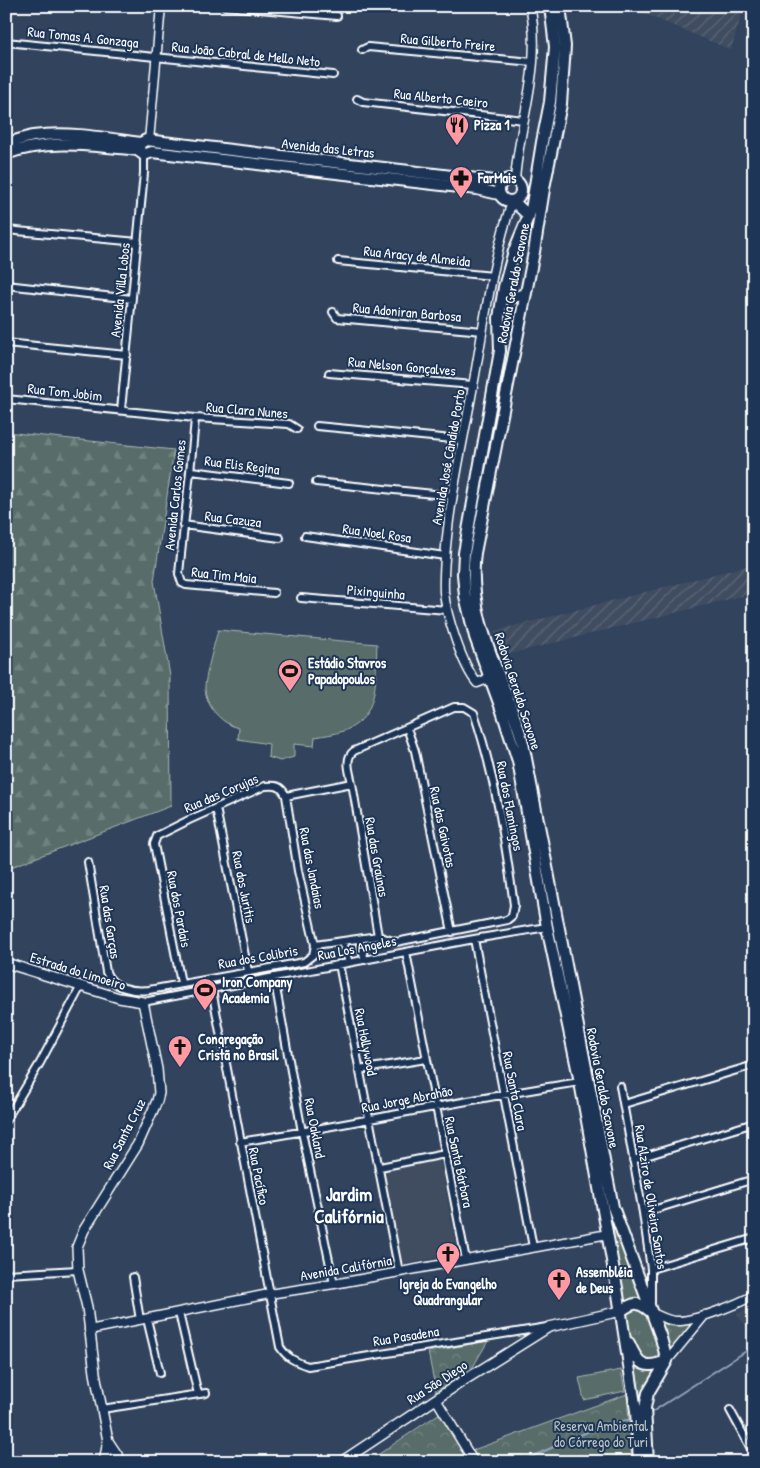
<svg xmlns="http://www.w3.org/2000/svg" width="760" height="1468" font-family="'Patrick Hand',sans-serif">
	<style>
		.built { fill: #3f4d61 }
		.industrial { fill: url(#industrial-furrows) }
		.grass { fill: url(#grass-tufts); stroke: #acb6b4 }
		.forest { fill: url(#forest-firs); stroke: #acb6b4 }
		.park { fill: url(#park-crowns); stroke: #acb6b4 }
		.pitch { fill: #586d69; stroke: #acb6b4 }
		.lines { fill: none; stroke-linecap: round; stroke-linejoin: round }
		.stream { stroke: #92a6bc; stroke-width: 2 }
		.minor-casing { stroke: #fff; stroke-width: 10 }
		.tertiary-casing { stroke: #fff; stroke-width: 11 }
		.secondary-casing { stroke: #fff; stroke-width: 12 }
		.primary-casing { stroke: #fff; stroke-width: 14 }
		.minor { stroke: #1d3557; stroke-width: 6 }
		.tertiary { stroke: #1d3557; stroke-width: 8 }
		.secondary { stroke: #1d3557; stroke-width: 9 }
		.primary { stroke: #1d3557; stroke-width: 10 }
		.labels { text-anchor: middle; stroke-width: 4; stroke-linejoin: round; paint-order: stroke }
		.street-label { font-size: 14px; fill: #fff; stroke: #1d3557 }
		.poi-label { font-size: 14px; font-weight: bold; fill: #fff; stroke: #1d3557; text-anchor: start }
		.park-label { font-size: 14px; fill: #bcc5c3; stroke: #1d3557 }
		.district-label { font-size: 19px; font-weight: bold; fill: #fff; stroke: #1d3557 }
	</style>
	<defs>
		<pattern id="industrial-furrows" width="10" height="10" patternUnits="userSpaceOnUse" patternTransform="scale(1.25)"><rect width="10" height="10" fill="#3f4d61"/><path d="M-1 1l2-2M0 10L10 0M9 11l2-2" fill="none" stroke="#5c6879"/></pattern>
		<pattern id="grass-tufts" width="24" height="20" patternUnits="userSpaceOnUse" patternTransform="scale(1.25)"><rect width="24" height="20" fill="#586d69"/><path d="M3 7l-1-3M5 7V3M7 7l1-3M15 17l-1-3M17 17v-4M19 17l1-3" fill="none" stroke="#718380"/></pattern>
		<pattern id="forest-firs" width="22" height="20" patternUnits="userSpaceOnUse" patternTransform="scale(1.25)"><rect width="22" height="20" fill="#586d69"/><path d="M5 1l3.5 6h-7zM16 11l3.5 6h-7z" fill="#718380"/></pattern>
		<pattern id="park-crowns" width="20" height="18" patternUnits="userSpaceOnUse" patternTransform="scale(1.25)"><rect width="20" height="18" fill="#586d69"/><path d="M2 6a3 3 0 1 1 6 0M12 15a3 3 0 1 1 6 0" fill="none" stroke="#718380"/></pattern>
	</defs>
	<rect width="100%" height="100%" fill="#31435d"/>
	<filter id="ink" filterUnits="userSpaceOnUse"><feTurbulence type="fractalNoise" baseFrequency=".02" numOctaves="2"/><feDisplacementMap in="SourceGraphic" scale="10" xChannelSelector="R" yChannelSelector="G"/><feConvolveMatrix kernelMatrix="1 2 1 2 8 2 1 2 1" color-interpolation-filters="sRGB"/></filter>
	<g filter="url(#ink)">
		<path class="built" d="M438,1160L441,1164L457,1253L403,1265L384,1170Z
			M754,1305V1347L747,1352L750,1336L745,1325L736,1314Z"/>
		<path class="industrial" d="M626,6H744L731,50Z
			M754,564V593L502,656L494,631Z"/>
		<path class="grass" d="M610,1219H612L645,1301L632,1300L624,1302Z
			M634,1307L645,1310C649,1320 665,1349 656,1357C653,1361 649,1360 644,1361L634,1346L625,1318L627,1313Z
			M661,1320L696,1321L668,1354Z
			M633,1362L642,1369L657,1370L641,1418Z"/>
		<path class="forest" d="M6,432L174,450L154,581L170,676L171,806L6,869Z"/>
		<path class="park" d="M488,1341L470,1372L436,1392L428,1352Z
			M627,1394L632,1462H367L440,1413L465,1453Z"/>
		<path class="pitch" d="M218,630L377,644C375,675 381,716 346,730C337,734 326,735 315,737L314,746L294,744V757L280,761L268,757L269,744L238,739L239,728C222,724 207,708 205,689C204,680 215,642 218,630Z
			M621,1370L625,1391L584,1400L579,1378Z"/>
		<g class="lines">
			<path class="stream" d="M649,1414L754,1346
				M520,1462L605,1424L633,1419"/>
			<g class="minor-casing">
				<path id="minor" d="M225,6L337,16
					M6,42L333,75
					M362,50L368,47L533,62
					M357,99L363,102L524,120
					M6,230L138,242
					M338,261L493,276
					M6,285L132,299
					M333,312L337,318L483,331
					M6,343L127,355
					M329,373L473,385
					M6,399L195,418L289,424L297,429
					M121,410L144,173V155
					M195,418C191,471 184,522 179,574L182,583L186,585L274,593
					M317,426L463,440
					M191,471L289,483
					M316,482L453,496
					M183,525L280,538
					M305,536L445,556
					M301,598L447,610
					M407,728L415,751L452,932
					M352,783L378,936
					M286,796L298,871L315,945
					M216,808L248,971
					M88,862L106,972C112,988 133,992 149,990L304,962L313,955L315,945L378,936L396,942L507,920L512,916L514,905C505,840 495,776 474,713L464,707H454L354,751C344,758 350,773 352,783L286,796C281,785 275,785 265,786L189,820L157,836L154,844L181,983
					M359,939L365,960
					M474,939L533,1247
					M343,942L349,963
					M406,952L466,1260
					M339,964L399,1272
					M274,977L302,1132L334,1284
					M212,990L280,1347C287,1358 296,1362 308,1366L547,1327
					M143,1002L474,939L547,927
					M359,1070L426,1059
					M620,1086L643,1213L651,1269V1302
					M624,1104L754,1065
					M6,1120L40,1063L81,986
					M240,1142C354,1124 466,1099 580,1082
					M633,1160L754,1123
					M380,1167L445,1154
					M643,1213L754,1179
					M651,1269L754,1238
					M6,1274L78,1270
					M133,1277L140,1320
					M179,1313L198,1394
					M147,1319L160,1373
					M102,1409L206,1393
					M730,1410L754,1454"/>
			</g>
			<g class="tertiary-casing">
				<path id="tertiary" d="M149,141L161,6
					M515,180C519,122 543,65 530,6
					M490,678L477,683C462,665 446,615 444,592C443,567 446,544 449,520C455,475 465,431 473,386C484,326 492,259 512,202
					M650,1312C658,1315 667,1321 676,1321C694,1322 738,1304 754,1295
					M89,1330L269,1294L334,1284L608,1234
					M667,1361L705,1315
					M436,1399L474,1462"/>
			</g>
			<g class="secondary-casing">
				<path id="secondary" d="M6,963L119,998L143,1002L157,1069L159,1093L157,1101L138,1144L84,1230L77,1247L78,1270L87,1307L95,1373L108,1441L122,1462
					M104,1462L108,1441
					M341,1462L463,1381L549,1327L621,1311"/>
			</g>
			<g class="primary-casing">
				<path id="primary" d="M550,6L555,47L550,102L542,142L531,210L514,251L504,287L499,318L500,351L464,553L463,574L465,596L475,637L502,711L518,761L547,927L580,1082L617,1288L636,1411L639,1462
					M560,6L565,46L561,104L545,183L534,252L475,553C466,620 506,681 523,743L613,1207L661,1338L667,1361L648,1393L645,1408L648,1462
					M6,143C15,141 24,138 33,136C68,131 105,138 141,143
					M6,154C48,138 96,146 139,150
					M499 190a11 11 0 1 1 22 0a11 11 0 1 1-22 0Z
					M499,194L477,189L152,152L144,155L140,152L139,146L141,143L146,140L503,182
					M513,201L529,216
					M504,287L507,294L514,297L525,294
					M621,1311C634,1302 637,1301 650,1311
					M629,1343C639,1366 644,1369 667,1361"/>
			</g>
			<use href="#minor" class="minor"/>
			<use href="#tertiary" class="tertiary"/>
			<use href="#secondary" class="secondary"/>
			<use href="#primary" class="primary"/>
		</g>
	</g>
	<defs>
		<g id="restaurant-pin" transform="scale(1.25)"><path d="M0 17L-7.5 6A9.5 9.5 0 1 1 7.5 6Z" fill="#ff9aa2" stroke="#1d3557"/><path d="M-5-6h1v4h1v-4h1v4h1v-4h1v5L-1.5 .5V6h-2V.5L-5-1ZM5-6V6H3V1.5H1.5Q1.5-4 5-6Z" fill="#111"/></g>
		<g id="pharmacy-pin" transform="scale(1.25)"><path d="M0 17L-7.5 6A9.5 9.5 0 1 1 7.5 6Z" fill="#ff9aa2" stroke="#1d3557"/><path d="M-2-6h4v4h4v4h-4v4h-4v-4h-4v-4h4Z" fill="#111"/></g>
		<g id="stadium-pin" transform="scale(1.25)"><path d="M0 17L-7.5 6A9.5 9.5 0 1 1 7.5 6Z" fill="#ff9aa2" stroke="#1d3557"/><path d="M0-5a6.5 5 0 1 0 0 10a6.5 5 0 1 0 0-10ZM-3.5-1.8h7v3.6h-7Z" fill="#111"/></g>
		<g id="church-pin" transform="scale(1.25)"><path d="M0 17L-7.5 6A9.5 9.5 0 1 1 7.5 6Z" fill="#ff9aa2" stroke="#1d3557"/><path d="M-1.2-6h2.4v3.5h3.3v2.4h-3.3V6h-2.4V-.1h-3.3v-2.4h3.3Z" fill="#111"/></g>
	</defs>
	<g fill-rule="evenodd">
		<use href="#restaurant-pin" x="457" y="125"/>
		<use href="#pharmacy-pin" x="461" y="178"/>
		<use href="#stadium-pin" x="290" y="671"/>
		<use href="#stadium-pin" x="205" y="990"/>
		<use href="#church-pin" x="180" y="1047"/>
		<use href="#church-pin" x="448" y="1254"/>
		<use href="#church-pin" x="559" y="1280"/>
	</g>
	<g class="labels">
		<g class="street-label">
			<text transform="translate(83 37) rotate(6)" y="5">Rua Tomas A. Gonzaga</text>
			<text transform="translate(448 42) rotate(5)" y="5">Rua Gilberto Freire</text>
			<text transform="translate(246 54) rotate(6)" y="5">Rua João Cabral de Mello Neto</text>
			<text transform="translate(441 98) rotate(6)" y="5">Rua Alberto Caeiro</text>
			<text transform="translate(328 148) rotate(6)" y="5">Avenida das Letras</text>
			<text transform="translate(417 256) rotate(6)" y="5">Rua Aracy de Almeida</text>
			<text transform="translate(513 283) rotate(-79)" y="5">Rodovia Geraldo Scavone</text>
			<text transform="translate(120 290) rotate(-84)" y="5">Avenida Villa Lobos</text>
			<text transform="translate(407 312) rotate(5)" y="5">Rua Adoniran Barbosa</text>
			<text transform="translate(402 366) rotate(5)" y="5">Rua Nelson Gonçalves</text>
			<text transform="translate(65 392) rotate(6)" y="5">Rua Tom Jobim</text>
			<text transform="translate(247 410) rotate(5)" y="5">Rua Clara Nunes</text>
			<text transform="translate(448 457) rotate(-80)" y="5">Avenida José Cândido Porto</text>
			<text transform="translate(242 465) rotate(7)" y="5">Rua Elis Regina</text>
			<text transform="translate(175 495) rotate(-84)" y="5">Avenida Carlos Gomes</text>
			<text transform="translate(233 519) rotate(7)" y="5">Rua Cazuza</text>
			<text transform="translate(377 533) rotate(8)" y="5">Rua Noel Rosa</text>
			<text transform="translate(224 575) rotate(6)" y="5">Rua Tim Maia</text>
			<text transform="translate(376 592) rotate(5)" y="5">Pixinguinha</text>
			<text transform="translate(518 691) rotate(72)" y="5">Rodovia Geraldo Scavone</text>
			<text transform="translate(221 793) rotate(-23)" y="5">Rua das Corujas</text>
			<text transform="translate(510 806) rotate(79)" y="5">Rua dos Flamingos</text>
			<text transform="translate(443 827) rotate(78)" y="5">Rua das Gaivotas</text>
			<text transform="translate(377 857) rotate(80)" y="5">Rua das Graúnas</text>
			<text transform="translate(312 868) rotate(79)" y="5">Rua das Jandaias</text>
			<text transform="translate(244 887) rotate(79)" y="5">Rua dos Juritis</text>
			<text transform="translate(179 909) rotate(79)" y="5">Rua dos Pardais</text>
			<text transform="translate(110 922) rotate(81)" y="5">Rua das Garças</text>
			<text transform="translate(357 948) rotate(-11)" y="5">Rua Los Angeles</text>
			<text transform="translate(258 957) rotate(-10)" y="5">Rua dos Colibris</text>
			<text transform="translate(78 971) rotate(17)" y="5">Estrada do Limoeiro</text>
			<text transform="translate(366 1042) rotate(79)" y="5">Rua Hollywood</text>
			<text transform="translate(603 1088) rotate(79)" y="5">Rodovia Geraldo Scavone</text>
			<text transform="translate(515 1091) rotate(79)" y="5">Rua Santa Clara</text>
			<text transform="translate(407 1099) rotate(-11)" y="5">Rua Jorge Abrahão</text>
			<text transform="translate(315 1128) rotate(79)" y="5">Rua Oakland</text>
			<text transform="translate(124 1134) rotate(-63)" y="5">Rua Santa Cruz</text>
			<text transform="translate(459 1162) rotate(78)" y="5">Rua Santa Bárbara</text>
			<text transform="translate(259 1176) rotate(79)" y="5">Rua Pacífico</text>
			<text transform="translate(651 1197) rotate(81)" y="5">Rua Alziro de Oliveira Santos</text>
			<text transform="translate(346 1268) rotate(-10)" y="5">Avenida Califórnia</text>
			<text transform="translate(406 1336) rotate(-9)" y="5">Rua Pasadena</text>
			<text transform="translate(437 1382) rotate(-33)" y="5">Rua São Diego</text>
		</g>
		<g class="poi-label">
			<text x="474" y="130">Pizza 1</text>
			<text x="478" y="183">FarMais</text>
			<text x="308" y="668">Estádio Stavros<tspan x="308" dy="16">Papadopoulos</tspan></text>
			<text x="222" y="987">Iron Company<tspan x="222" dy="16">Academia</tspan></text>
			<text x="198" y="1044">Congregação<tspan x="198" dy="16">Cristã no Brasil</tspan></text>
			<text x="576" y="1277">Assembléia<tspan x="576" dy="16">de Deus</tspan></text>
			<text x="448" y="1289" text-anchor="middle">Igreja do Evangelho<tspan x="448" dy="16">Quadrangular</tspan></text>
		</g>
		<g class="park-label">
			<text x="601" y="1431">Reserva Ambiental<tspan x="601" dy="16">do Córrego do Turi</tspan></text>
		</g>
		<g class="district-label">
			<text x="349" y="1201">Jardim<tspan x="349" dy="22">Califórnia</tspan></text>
		</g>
	</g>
	<rect width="760" height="1468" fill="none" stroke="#1d3557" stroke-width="25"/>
	<rect x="12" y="12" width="735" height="1443" fill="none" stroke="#fff" stroke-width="2" filter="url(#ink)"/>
</svg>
